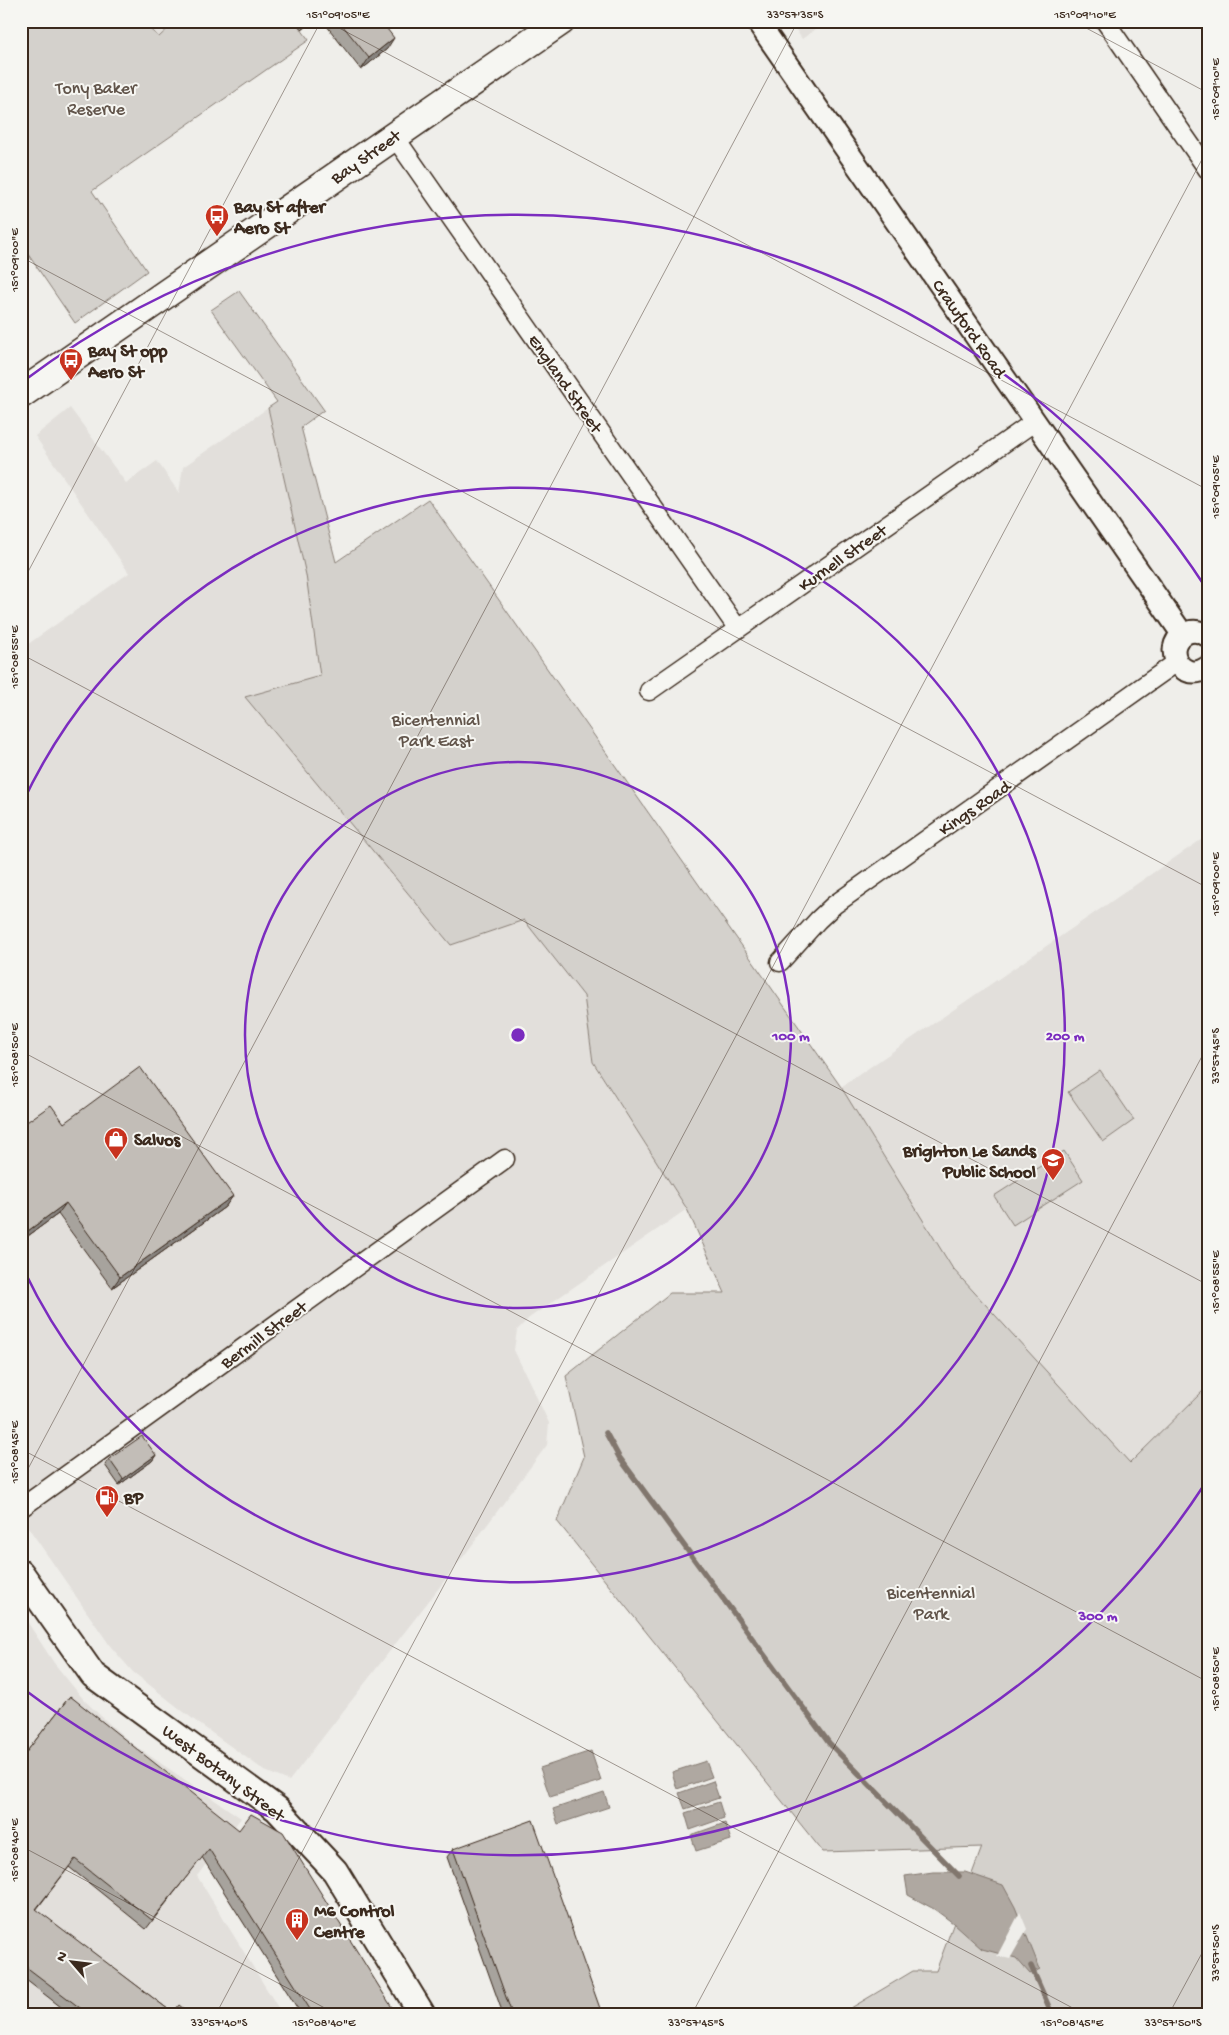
<svg xmlns="http://www.w3.org/2000/svg" width="1229" height="2035" font-family="'Gochi Hand',sans-serif">
	<style>
		.built { fill: #e2dfdb }
		.green { fill: #d4d1cc; stroke: #887e75 }
		.water { fill: #afa8a1; stroke: #81766d }
		.pier { fill: #efeeea }
		.lines { fill: none; stroke-linecap: round; stroke-linejoin: round }
		.stream { stroke: #81766d; stroke-width: 5.5 }
		.minor-casing { stroke: #3b2a1e; stroke-width: 21 }
		.tertiary-casing { stroke: #3b2a1e; stroke-width: 25 }
		.secondary-casing { stroke: #3b2a1e; stroke-width: 29 }
		.primary-casing { stroke: #3b2a1e; stroke-width: 31 }
		.minor { stroke: #f6f6f2; stroke-width: 18 }
		.tertiary { stroke: #f6f6f2; stroke-width: 21 }
		.secondary { stroke: #f6f6f2; stroke-width: 25 }
		.primary { stroke: #f6f6f2; stroke-width: 28 }
		.wall { fill: #a7a39d; stroke: #3b2a1e }
		.shaded-wall { fill: #888480; stroke: #3b2a1e }
		.building { fill: #c2bdb7; stroke: #3b2a1e }
		.ticks { fill: none; stroke: #3b2a1e; stroke-width: 1; stroke-opacity: 0.45 }
		.ring { fill: none; stroke: #7b2cbf; stroke-width: 2.5 }
		.labels { text-anchor: middle; stroke-width: 4; stroke-linejoin: round; paint-order: stroke }
		.park-label { font-size: 18px; fill: #61544a; stroke: #f6f6f2 }
		.street-label { font-size: 18px; fill: #3b2a1e; stroke: #f6f6f2 }
		.poi-label { font-size: 18px; font-weight: bold; fill: #3b2a1e; stroke: #f6f6f2; text-anchor: start }
		.centre { fill: #7b2cbf; stroke: #f6f6f2; stroke-width: 2.5 }
		.ring-label { font-size: 15px; text-anchor: middle; font-weight: bold; fill: #7b2cbf; stroke: #f6f6f2; stroke-width: 4; stroke-linejoin: round; paint-order: stroke }
		.neatline { fill: none; stroke: #3b2a1e; stroke-width: 2 }
		.ticks-label { font-size: 12px; text-anchor: middle; fill: #3b2a1e }
	</style>
	<rect width="100%" height="100%" fill="#efeeea"/>
	<filter id="ink" filterUnits="userSpaceOnUse"><feTurbulence type="fractalNoise" baseFrequency=".02" numOctaves="2"/><feDisplacementMap in="SourceGraphic" scale="10" xChannelSelector="R" yChannelSelector="G"/><feConvolveMatrix kernelMatrix="1 2 1 2 8 2 1 2 1" color-interpolation-filters="sRGB"/></filter>
	<g filter="url(#ink)">
		<path class="built" d="M140,21H176L159,37Z
			M790,21H827L802,39Z
			M70,408L126,483L157,461L179,493L183,467L268,408L306,575L320,677L246,697L451,945L524,919L584,996L593,1063L687,1209L529,1318L517,1330L514,1350L549,1423L547,1445L466,1553L289,1781L265,1771L198,1723L133,1672L111,1647L21,1517V649L129,573L35,436Z
			M1208,835V1386L1130,1464L953,1269L841,1087Z
			M21,1612L54,1663L84,1700L103,1718L131,1743L241,1818L197,1876L282,2014H21Z"/>
		<path class="green" d="M21,21H140L159,37L176,21H295L309,40L92,191L147,271L75,323L21,244Z
			M239,291L324,410L301,427L336,562L428,499L841,1087L953,1269L1130,1463L1208,1386V2014H841L913,1971H936L982,1847L823,1852L557,1521L584,1457L566,1376L670,1293H725L687,1209L593,1062L584,996L524,920L451,945L245,697L320,676L306,575L268,408L277,402L211,310Z
			M1100,1070L1134,1120L1103,1142L1068,1092Z
			M1064,1151L1083,1180L1013,1225L994,1196Z"/>
		<path class="water" d="M591,1751L601,1781L550,1797L540,1768Z
			M706,1761L712,1777L677,1789L672,1772Z
			M713,1781L719,1798L685,1809L679,1793Z
			M604,1792L609,1807L558,1824L553,1809Z
			M719,1802L724,1818L690,1830L685,1813Z
			M725,1823L731,1840L696,1851L691,1835Z
			M933,1872H965L1003,1885L1015,1907L1040,1969L1030,1974L1016,1958L982,1949L953,1923L934,1909L908,1895L905,1876Z"/>
		<path class="pier" d="M1020,1912L1027,1929L1010,1959L997,1956Z"/>
		<g class="lines">
			<path class="stream" d="M606,1433L619,1457L829,1743L959,1876
				M1031,1966L1052,2014"/>
			<g class="minor-casing">
				<path id="minor" d="M1105,21L1208,170
					M394,136L738,629
					M649,691L1034,422
					M780,962L818,920L834,905L1177,662
					M21,1508L505,1159"/>
			</g>
			<g class="tertiary-casing">
				<path id="tertiary" d="M757,21L1183,635
					M1208,636C1202,632 1196,630 1189,632C1159,641 1179,687 1208,667"/>
			</g>
			<g class="secondary-casing">
				<path id="secondary" d="M21,1573L93,1675L277,1809L335,1871L422,2014"/>
			</g>
			<g class="primary-casing">
				<path id="primary" d="M21,394L561,21"/>
			</g>
			<use href="#minor" class="minor"/>
			<use href="#tertiary" class="tertiary"/>
			<use href="#secondary" class="secondary"/>
			<use href="#primary" class="primary"/>
		</g>
		<path class="wall" d="M295,21H313L302,30Z
			M323,21H381L387,49L361,70Z
			M64,1123L233,1196L225,1207L112,1288L58,1214L21,1241V1126Z
			M156,1455L152,1461L119,1485L105,1465L109,1459Z
			M70,1696L396,2014H301L202,1857L146,1929L69,1867L36,1910L173,2013L190,2014H70L21,1976V1759Z
			M453,1849L602,2014H503L447,1857Z"/>
		<path class="shaded-wall" d="M308,21H313L302,30Z
			M394,38L387,49L361,70L369,58Z
			M233,1196L225,1207L112,1288L120,1277Z
			M66,1203L58,1214L21,1241V1236Z
			M156,1455L152,1461L119,1485L123,1479Z"/>
		<path class="building" d="M339,21H381L394,38L369,58Z
			M140,1067L233,1196L120,1277L66,1203L21,1236V1126L51,1105L64,1123Z
			M142,1436L156,1455L123,1479L109,1459Z
			M70,1696L239,1830L251,1814L283,1832L396,2014H313L209,1849L152,1920L75,1859L36,1909L173,2013L179,2005L190,2014H88L21,1963V1759Z
			M533,1820L602,2014H512L453,1849Z"/>
	</g>
	<path class="ticks" d="M326,21L1208,490M1073,21L1208,93M21,257L1208,888M21,585L321,21M21,654L1208,1285M21,1051L1208,1682M21,1449L1084,2014M21,1482L798,21M21,1846L336,2014M216,2014L1208,148M692,2014L1208,1045M1169,2014L1208,1942"/>
	<g class="ring">
		<circle cx="518" cy="1035" r="273"/>
		<path d="M22 804A547 547 0 1 1 22 1266"/>
		<path d="M1206 1482A820 820 0 0 1 25 1690M25 380A820 820 0 0 1 1206 588"/>
	</g>
	<defs>
		<g id="bus-pin" transform="scale(1.25)"><path d="M0 17L-7.5 6A9.5 9.5 0 1 1 7.5 6Z" fill="#c8321e" stroke="#f6f6f2"/><path d="M-5-6H5V4H4V6H2V4H-2V6H-4V4H-5ZM-3.5-4V0h7V-4ZM-3.5 1.2v1.5H-2V1.2ZM2 1.2v1.5H3.5V1.2Z" fill="#fff"/></g>
		<g id="shop-pin" transform="scale(1.25)"><path d="M0 17L-7.5 6A9.5 9.5 0 1 1 7.5 6Z" fill="#c8321e" stroke="#f6f6f2"/><path d="M-5-2.5h2.3a2.7 3.5 0 0 1 5.4 0H5L5.5 6h-11ZM-1.5-2.5h3a1.5 2.3 0 0 0-3 0Z" fill="#fff"/></g>
		<g id="school-pin" transform="scale(1.25)"><path d="M0 17L-7.5 6A9.5 9.5 0 1 1 7.5 6Z" fill="#c8321e" stroke="#f6f6f2"/><path d="M0-5L7-2L0 1L-7-2ZM-4 1L0 2.5L4 1V4Q0 6-4 4Z" fill="#fff"/></g>
		<g id="fuel-pin" transform="scale(1.25)"><path d="M0 17L-7.5 6A9.5 9.5 0 1 1 7.5 6Z" fill="#c8321e" stroke="#f6f6f2"/><path d="M-5.5-6h7V0h2V4h1.3V-2.5L3-4.5l.8-.8L6-3V5H2.5V1h-1V6h-7ZM-4.2-4.7v3.2H.2V-4.7Z" fill="#fff"/></g>
		<g id="building-pin" transform="scale(1.25)"><path d="M0 17L-7.5 6A9.5 9.5 0 1 1 7.5 6Z" fill="#c8321e" stroke="#f6f6f2"/><path d="M-4-6H4V6H1V3H-1V6H-4ZM-2.5-4.3h1.7v1.8h-1.7ZM.8-4.3h1.7v1.8H.8ZM-2.5-1h1.7V.8h-1.7ZM.8-1h1.7V.8H.8Z" fill="#fff"/></g>
	</defs>
	<g fill-rule="evenodd">
		<use href="#bus-pin" x="217" y="216"/>
		<use href="#bus-pin" x="71" y="360"/>
		<use href="#shop-pin" x="116" y="1139"/>
		<use href="#school-pin" x="1053" y="1160"/>
		<use href="#fuel-pin" x="107" y="1497"/>
		<use href="#building-pin" x="297" y="1920"/>
	</g>
	<g class="labels">
		<g class="park-label">
			<text x="96" y="93">Tony Baker<tspan x="96" dy="21">Reserve</tspan></text>
			<text x="436" y="725">Bicentennial<tspan x="436" dy="21">Park East</tspan></text>
			<text x="931" y="1598">Bicentennial<tspan x="931" dy="21">Park</tspan></text>
		</g>
		<g class="street-label">
			<text transform="translate(365 156) rotate(-35)" y="6">Bay Street</text>
			<text transform="translate(970 328) rotate(55)" y="6">Crawford Road</text>
			<text transform="translate(566 383) rotate(55)" y="6">England Street</text>
			<text transform="translate(842 557) rotate(-35)" y="6">Kurnell Street</text>
			<text transform="translate(974 807) rotate(-35)" y="6">Kings Road</text>
			<text transform="translate(263 1334) rotate(-36)" y="6">Bermill Street</text>
			<text transform="translate(224 1772) rotate(37)" y="6">West Botany Street</text>
		</g>
		<g class="poi-label">
			<text x="234" y="212">Bay St after<tspan x="234" dy="21">Aero St</tspan></text>
			<text x="88" y="356">Bay St opp<tspan x="88" dy="21">Aero St</tspan></text>
			<text x="134" y="1145">Salvos</text>
			<text x="1036" y="1156" text-anchor="end">Brighton Le Sands<tspan x="1036" dy="21">Public School</tspan></text>
			<text x="124" y="1503">BP</text>
			<text x="314" y="1916">M6 Control<tspan x="314" dy="21">Centre</tspan></text>
		</g>
	</g>
	<circle cx="518" cy="1035" r="8" class="centre"/>
	<g class="ring-label">
		<text x="791" y="1040">100 m</text>
		<text x="1065" y="1040">200 m</text>
		<text x="1098" y="1620">300 m</text>
	</g>
	<rect width="1229" height="2035" fill="none" stroke="#f6f6f2" stroke-width="55"/>
	<g transform="translate(72 1962) rotate(298)" stroke="#f6f6f2" stroke-width="4" paint-order="stroke">
	<path d="M0-4L9 19L0 12L-9 19Z" fill="#3b2a1e"/>
	<text y="-8" font-size="14" font-weight="bold" text-anchor="middle" fill="#3b2a1e">N</text>
	</g>
	<rect x="28" y="28" width="1174" height="1980" class="neatline"/>
	<g class="ticks-label">
		<text x="338" y="18">151°09'05"E</text>
		<text x="795" y="18">33°57'35"S</text>
		<text x="1085" y="18">151°09'10"E</text>
		<text transform="translate(1215 89) rotate(-90)" y="4">151°09'10"E</text>
		<text transform="translate(14 260) rotate(-90)" y="4">151°09'00"E</text>
		<text transform="translate(1215 487) rotate(-90)" y="4">151°09'05"E</text>
		<text transform="translate(14 657) rotate(-90)" y="4">151°08'55"E</text>
		<text transform="translate(1215 884) rotate(-90)" y="4">151°09'00"E</text>
		<text transform="translate(14 1055) rotate(-90)" y="4">151°08'50"E</text>
		<text transform="translate(1215 1056) rotate(-90)" y="4">33°57'45"S</text>
		<text transform="translate(1215 1282) rotate(-90)" y="4">151°08'55"E</text>
		<text transform="translate(14 1452) rotate(-90)" y="4">151°08'45"E</text>
		<text transform="translate(1215 1679) rotate(-90)" y="4">151°08'50"E</text>
		<text transform="translate(14 1850) rotate(-90)" y="4">151°08'40"E</text>
		<text transform="translate(1215 1953) rotate(-90)" y="4">33°57'50"S</text>
		<text x="219" y="2026">33°57'40"S</text>
		<text x="324" y="2026">151°08'40"E</text>
		<text x="696" y="2026">33°57'45"S</text>
		<text x="1072" y="2026">151°08'45"E</text>
		<text x="1173" y="2026">33°57'50"S</text>
	</g>
</svg>
